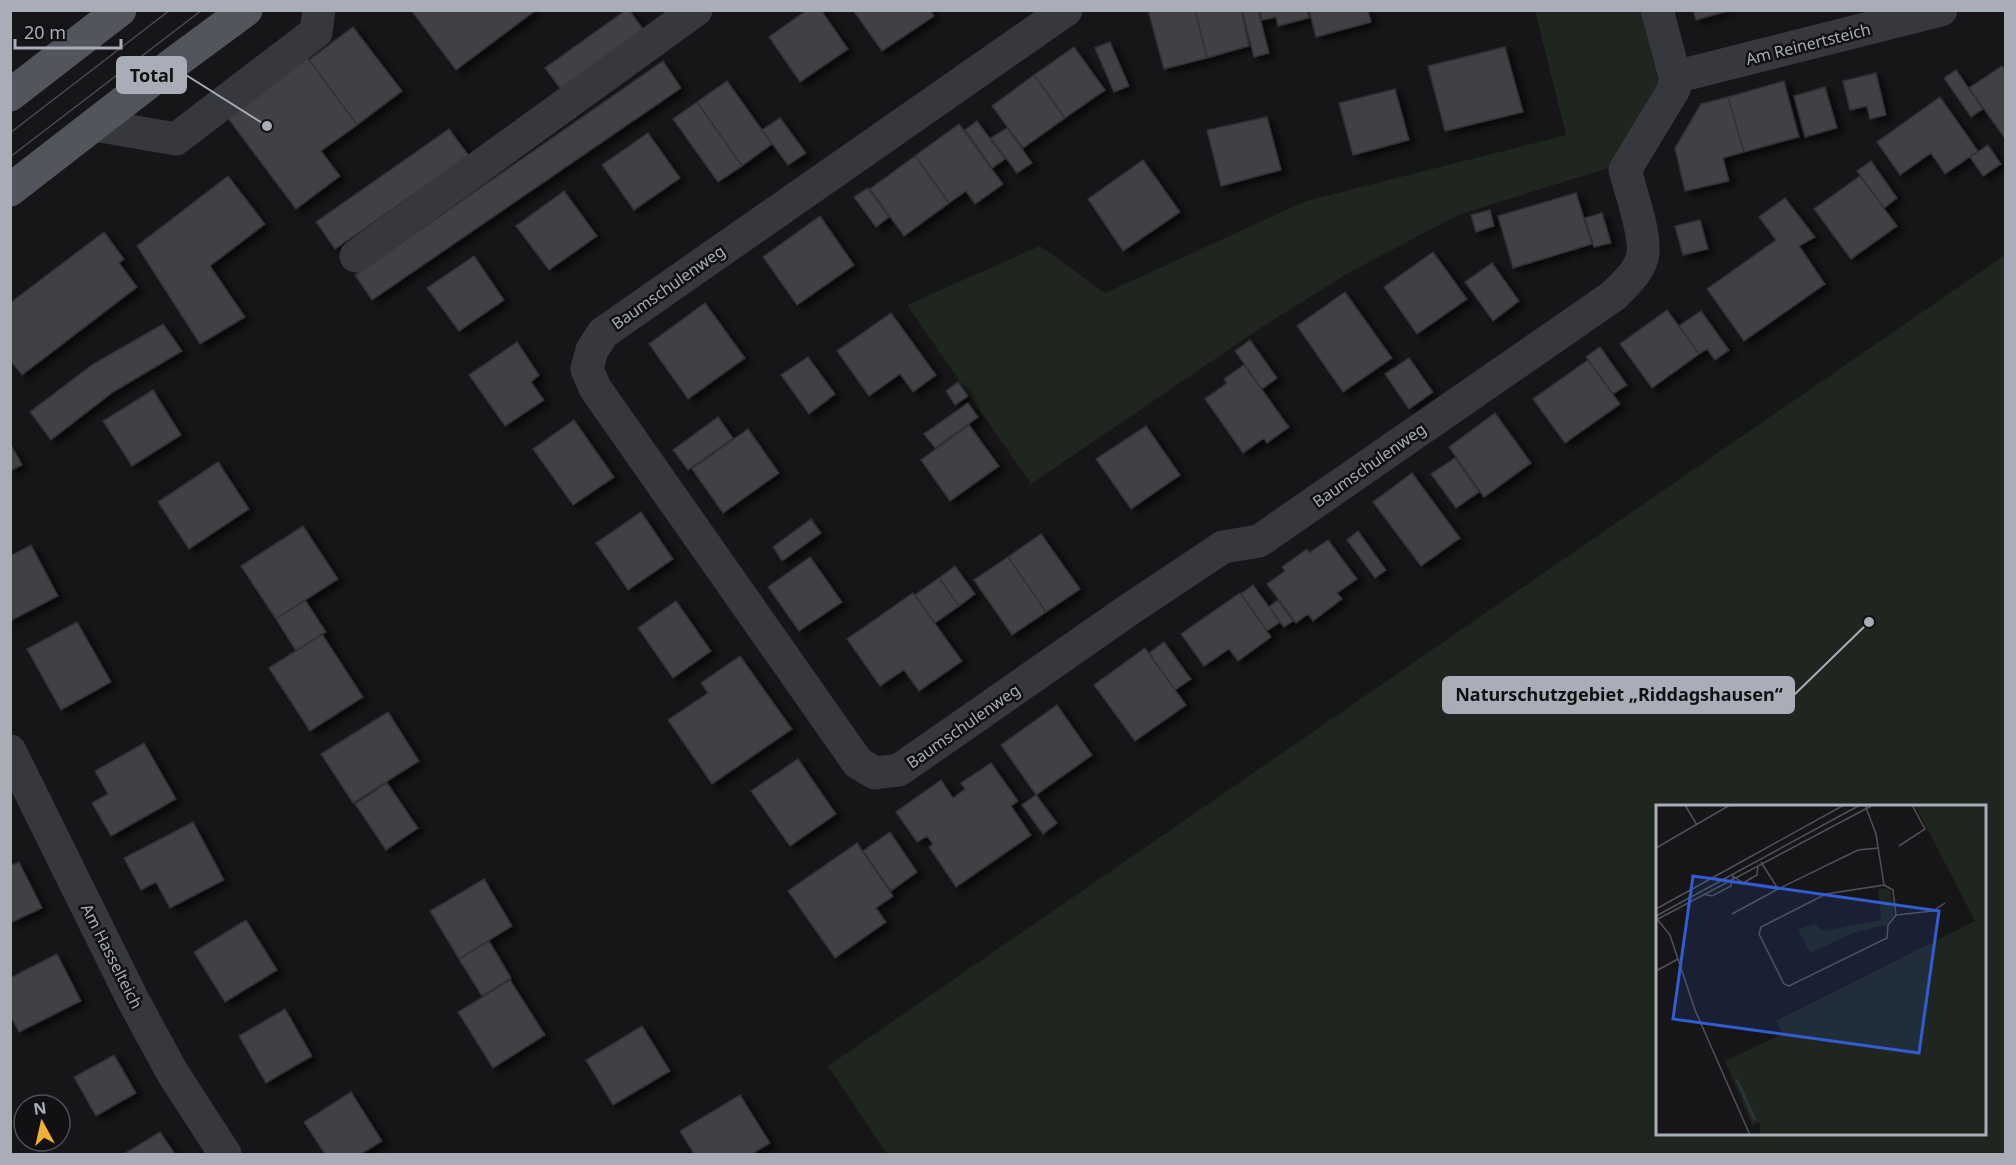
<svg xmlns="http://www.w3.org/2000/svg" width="2016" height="1165" font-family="'Noto Sans',sans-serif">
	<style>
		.green { fill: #1e261f; fill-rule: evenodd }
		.building { fill: #404145; stroke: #303034; stroke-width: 1.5; filter: url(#shadow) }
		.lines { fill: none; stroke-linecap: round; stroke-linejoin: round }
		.minor { stroke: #37383d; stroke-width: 33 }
		.major { stroke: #53555c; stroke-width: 33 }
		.tram { stroke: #4a4c52; stroke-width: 1.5 }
		.labels { text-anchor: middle; stroke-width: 5; stroke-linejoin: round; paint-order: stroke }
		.street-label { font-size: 16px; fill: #a8adb8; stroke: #111113 }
		.inset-river { fill: none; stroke: #2c353c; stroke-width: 3 }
		.inset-road { fill: none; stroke: #505258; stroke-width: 1.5 }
		.view { fill: #325cd3; fill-opacity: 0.15; stroke: #325cd3; stroke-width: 3 }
		.inset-edge { fill: none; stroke: #a8adb8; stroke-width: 3 }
		.leader { fill: none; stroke: #a8adb8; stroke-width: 2 }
		.callout-dot { fill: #a8adb8; stroke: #111113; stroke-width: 2 }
		.callout { fill: #a8adb8; stroke: #a8adb8; stroke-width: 2 }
		.callout-label { font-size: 18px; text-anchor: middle; font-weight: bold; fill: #111 }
	</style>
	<defs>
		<filter id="shadow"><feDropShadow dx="6" dy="4" stdDeviation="3" flood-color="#0009"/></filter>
	</defs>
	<rect width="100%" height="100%" fill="#161618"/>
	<path class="green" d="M1535,11H1640L1659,83L1608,168L1458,215L1350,272L1262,327L1031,484L907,305L1040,246L1105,293L1306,201L1566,135Z
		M2005,255V1154H887L828,1066ZM1658,806H1984V1134H1658Z"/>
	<path class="building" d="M411,10H536L456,70Z
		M626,10H629L646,33L563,92L545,68Z
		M807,10H821L848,49L800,82L769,37Z
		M853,10H930L934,16L882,51Z
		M1148,10H1195L1207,58L1164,69Z
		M1195,10H1241L1249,46L1207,58Z
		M1242,10H1258L1269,53L1254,57Z
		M1260,10H1307L1309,18L1278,26L1276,17L1262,20Z
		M1309,10H1368L1371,22L1316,37Z
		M1693,10H1731L1696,20Z
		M353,27L402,91L357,125L309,60Z
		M295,41L357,125L321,151L340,176L296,209L215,101Z
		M1110,42L1129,86L1114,92L1095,48Z
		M1074,47L1105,90L1065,118L1034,75Z
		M1505,47L1523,112L1445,131L1428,66Z
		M663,61L681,88L372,300L355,275Z
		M2002,66L2006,71V140L1969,88Z
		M1956,70L1983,109L1971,117L1944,78Z
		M1876,73L1886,115L1870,119L1867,106L1850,110L1843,81Z
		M1034,75L1065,118L1023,148L992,106Z
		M727,81L772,144L742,166L697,102Z
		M1784,81L1799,137L1744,152L1728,97Z
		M1825,87L1837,128L1805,137L1794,96Z
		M1395,89L1409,140L1353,155L1339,103Z
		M1728,97L1744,152L1723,158L1729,181L1685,191L1675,148L1701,104Z
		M1940,97L1978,151L1945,174L1931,153L1900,175L1877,142Z
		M697,102L742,166L718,182L673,119Z
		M1267,117L1281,170L1221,186L1207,130Z
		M780,118L806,153L788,165L762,130Z
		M977,121L1005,159L992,168L965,130Z
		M959,124L1003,184L975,204L966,191L949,203L915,156Z
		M1007,128L1032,163L1017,173L991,138Z
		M449,129L469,156L335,249L316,222Z
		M648,133L680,178L634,210L602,165Z
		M1988,145L2001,164L1983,176L1970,157Z
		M915,156L949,203L904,236L870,189Z
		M1143,160L1180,212L1123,251L1088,199Z
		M1871,161L1897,198L1884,208L1857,171Z
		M228,176L265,224L210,266L245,317L200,344L137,246Z
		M1860,176L1897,226L1851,259L1814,209Z
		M868,188L889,217L876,227L854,197Z
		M564,191L597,236L549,270L516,226Z
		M1576,193L1592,244L1513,268L1498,216Z
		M1785,198L1815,237L1799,246L1825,284L1744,341L1707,289L1776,240L1759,217Z
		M1490,210L1494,226L1476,232L1471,215Z
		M1602,213L1611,243L1594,247L1585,218Z
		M820,216L854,265L797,305L763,257Z
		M1700,220L1708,249L1683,255L1675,226Z
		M104,232L124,259L119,263L137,287L22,375L10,360V303Z
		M1433,252L1467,299L1417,334L1384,287Z
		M474,256L504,300L459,331L427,288Z
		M1492,263L1519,301L1493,321L1465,282Z
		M1345,292L1392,358L1343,392L1297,326Z
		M705,303L745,358L688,399L649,344Z
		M1667,310L1699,354L1652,388L1620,344Z
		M1701,311L1729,350L1715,360L1707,349L1699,354L1679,326Z
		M891,313L936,375L913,392L900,374L869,396L837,351Z
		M163,324L182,351L113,392L51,440L30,412L92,365Z
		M1250,340L1277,378L1262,389L1235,351Z
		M517,342L539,375L531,382L544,400L505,426L469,375Z
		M1600,347L1627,385L1613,394L1586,357Z
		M808,357L835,394L809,414L781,375Z
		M1409,358L1433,392L1409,409L1385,374Z
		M1588,360L1620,404L1565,443L1533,399Z
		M1244,365L1289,427L1267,443L1264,438L1243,453L1205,399L1227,383L1224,379Z
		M958,382L968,396L955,405L946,391Z
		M153,390L181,435L132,466L103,421Z
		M968,403L978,417L935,448L924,434Z
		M1495,413L1531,463L1484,497L1449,447Z
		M718,417L733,438L688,470L673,450Z
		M574,420L614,477L573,505L533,449Z
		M969,425L999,466L950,501L921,460Z
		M1146,426L1180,475L1131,509L1096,459Z
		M748,429L779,473L723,513L692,469Z
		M10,443L22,465L10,471Z
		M1455,458L1479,492L1456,508L1431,474Z
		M218,462L249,509L189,549L158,502Z
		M1412,473L1460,538L1421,566L1373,502Z
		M641,512L673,559L628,590L596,543Z
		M811,519L821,533L782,561L773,547Z
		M303,526L338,579L276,619L241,566Z
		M1358,531L1386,570L1375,578L1347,540Z
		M1041,534L1080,589L1046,612L1008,557Z
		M1328,540L1357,579L1337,593L1342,599L1313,621L1308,614L1296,623L1267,584L1285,571L1282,567L1307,549L1309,553Z
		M31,545L58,596L10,621V556Z
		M810,557L842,602L799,631L768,587Z
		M1008,557L1046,612L1012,635L974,580Z
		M955,566L975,594L959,606L939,578Z
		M939,578L959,606L935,623L915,595Z
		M1253,585L1280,622L1267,631L1241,594Z
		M913,593L962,661L919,691L904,670L880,686L847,639Z
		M1240,593L1271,637L1238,661L1229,649L1204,666L1181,634Z
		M305,600L326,632L296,651L276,619Z
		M1278,600L1293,621L1284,627L1269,607Z
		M676,601L711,651L673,678L638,628Z
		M77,622L111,682L61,710L27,649Z
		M322,634L363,697L310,731L269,668Z
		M1164,642L1191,679L1175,690L1149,653Z
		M1145,648L1186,705L1135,741L1094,685Z
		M740,656L792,729L712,784L668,720L708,693L701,683Z
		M1057,705L1092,755L1036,795L1001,745Z
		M388,712L419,761L353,803L321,754Z
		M144,743L176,799L111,836L92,803L108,794L95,771Z
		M798,759L836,814L790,846L751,791Z
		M991,763L1018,801L1011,806L1031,835L956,887L929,847L933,844L927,836L917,842L896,812L941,780L953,798L965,789L961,783Z
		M387,783L418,828L386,850L355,804Z
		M1036,795L1057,823L1043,834L1022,805Z
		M193,822L224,880L170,908L156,882L141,890L124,858Z
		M890,832L917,872L891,891L863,851Z
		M857,843L893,896L876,908L886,922L835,958L788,891Z
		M19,862L42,908L10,923V866Z
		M484,879L512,926L459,959L430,911Z
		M246,920L277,970L225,1002L194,952Z
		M489,941L511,978L482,996L459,959Z
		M57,954L81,1001L19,1032L10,1015V978Z
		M510,980L545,1035L493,1068L458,1012Z
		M285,1009L312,1056L266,1083L239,1036Z
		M642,1026L670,1071L613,1105L586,1060Z
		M114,1055L136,1093L96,1116L74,1077Z
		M351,1092L382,1141L361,1154H325L304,1122Z
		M740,1095L770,1143L752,1154H694L680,1131Z
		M160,1132L175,1154H124Z"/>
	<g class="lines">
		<path class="minor" d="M1066,10L603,333L592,350L587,369L595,388L858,763L875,773L899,770L1130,609L1223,547L1259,541L1613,296C1624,285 1638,273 1642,258C1648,240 1630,189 1625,170L1674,89L1675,77L1657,10
			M1675,77L1941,10
			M95,125L176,139L316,32L319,10
			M356,256L696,10
			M10,751L133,1000L172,1072L225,1154"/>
		<path class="major" d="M10,95L120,10
			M10,190L170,66L246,10"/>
		<path class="tram" d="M10,133L170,10
			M10,157L202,10"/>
	</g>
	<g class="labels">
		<g class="street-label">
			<text transform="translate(1808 44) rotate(-14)" y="6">Am Reinertsteich</text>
			<text transform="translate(668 287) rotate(-35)" y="6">Baumschulenweg</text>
			<text transform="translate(1369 465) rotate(-35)" y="6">Baumschulenweg</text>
			<text transform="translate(963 726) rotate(-35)" y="6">Baumschulenweg</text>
			<text transform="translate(112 956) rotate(63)" y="6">Am Hasselteich</text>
		</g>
	</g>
	<g transform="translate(1656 805)">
		<rect width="330" height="330" fill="#161618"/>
		<path d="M259,0H330V330H105L103,317L96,320L69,256L126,229L120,216L319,116ZM230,83L235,86L238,110L230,120L197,128L154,148L142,124L159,119L167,126L225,115L222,85Z" fill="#1e261f"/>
		<path class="inset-river" d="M81,275L99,315"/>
		<path class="inset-road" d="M29,0L41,20M209,0L220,29L228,80L170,89L105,122L103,129L128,179L133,181L231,133L232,120L240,110L237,85L228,80M243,41L269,24L256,0M0,43L74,0M105,57L122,84L202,45L223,43M48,89L56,91L75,81L77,71L87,78L101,70L102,60M0,104L188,0M76,109L122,84M240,110L277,106L289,98M0,111L204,0M1,114L14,130L39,205L94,330M0,115L217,0M0,166L22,154"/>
		<path class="view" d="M37,71L283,106L263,248L17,214Z"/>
		<rect width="330" height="330" class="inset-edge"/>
	</g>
	<path class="leader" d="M267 126L186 75M1869 622L1794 695"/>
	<g class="callout-dot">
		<circle cx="267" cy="126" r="6"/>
		<circle cx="1869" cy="622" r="6"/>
	</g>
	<g class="callout">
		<rect x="117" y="57" width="69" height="36" rx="6"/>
		<rect x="1443" y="677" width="351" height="36" rx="6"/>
	</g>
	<g class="callout-label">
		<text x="152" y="82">Total</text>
		<text x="1619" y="701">Naturschutzgebiet „Riddagshausen“</text>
	</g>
	<rect width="2016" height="1165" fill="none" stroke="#a8adb8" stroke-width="24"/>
	<g transform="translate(42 1123) rotate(352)"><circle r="28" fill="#111113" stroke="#4d4f55" stroke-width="1.5"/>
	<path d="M0-4.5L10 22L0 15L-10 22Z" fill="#f2b134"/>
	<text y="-9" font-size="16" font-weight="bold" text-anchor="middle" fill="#a8adb8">N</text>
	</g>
	<path d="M15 39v9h106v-9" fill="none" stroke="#a8adb8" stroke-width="3"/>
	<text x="24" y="39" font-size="18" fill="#a8adb8" stroke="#111113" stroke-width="4.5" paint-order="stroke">20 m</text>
</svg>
